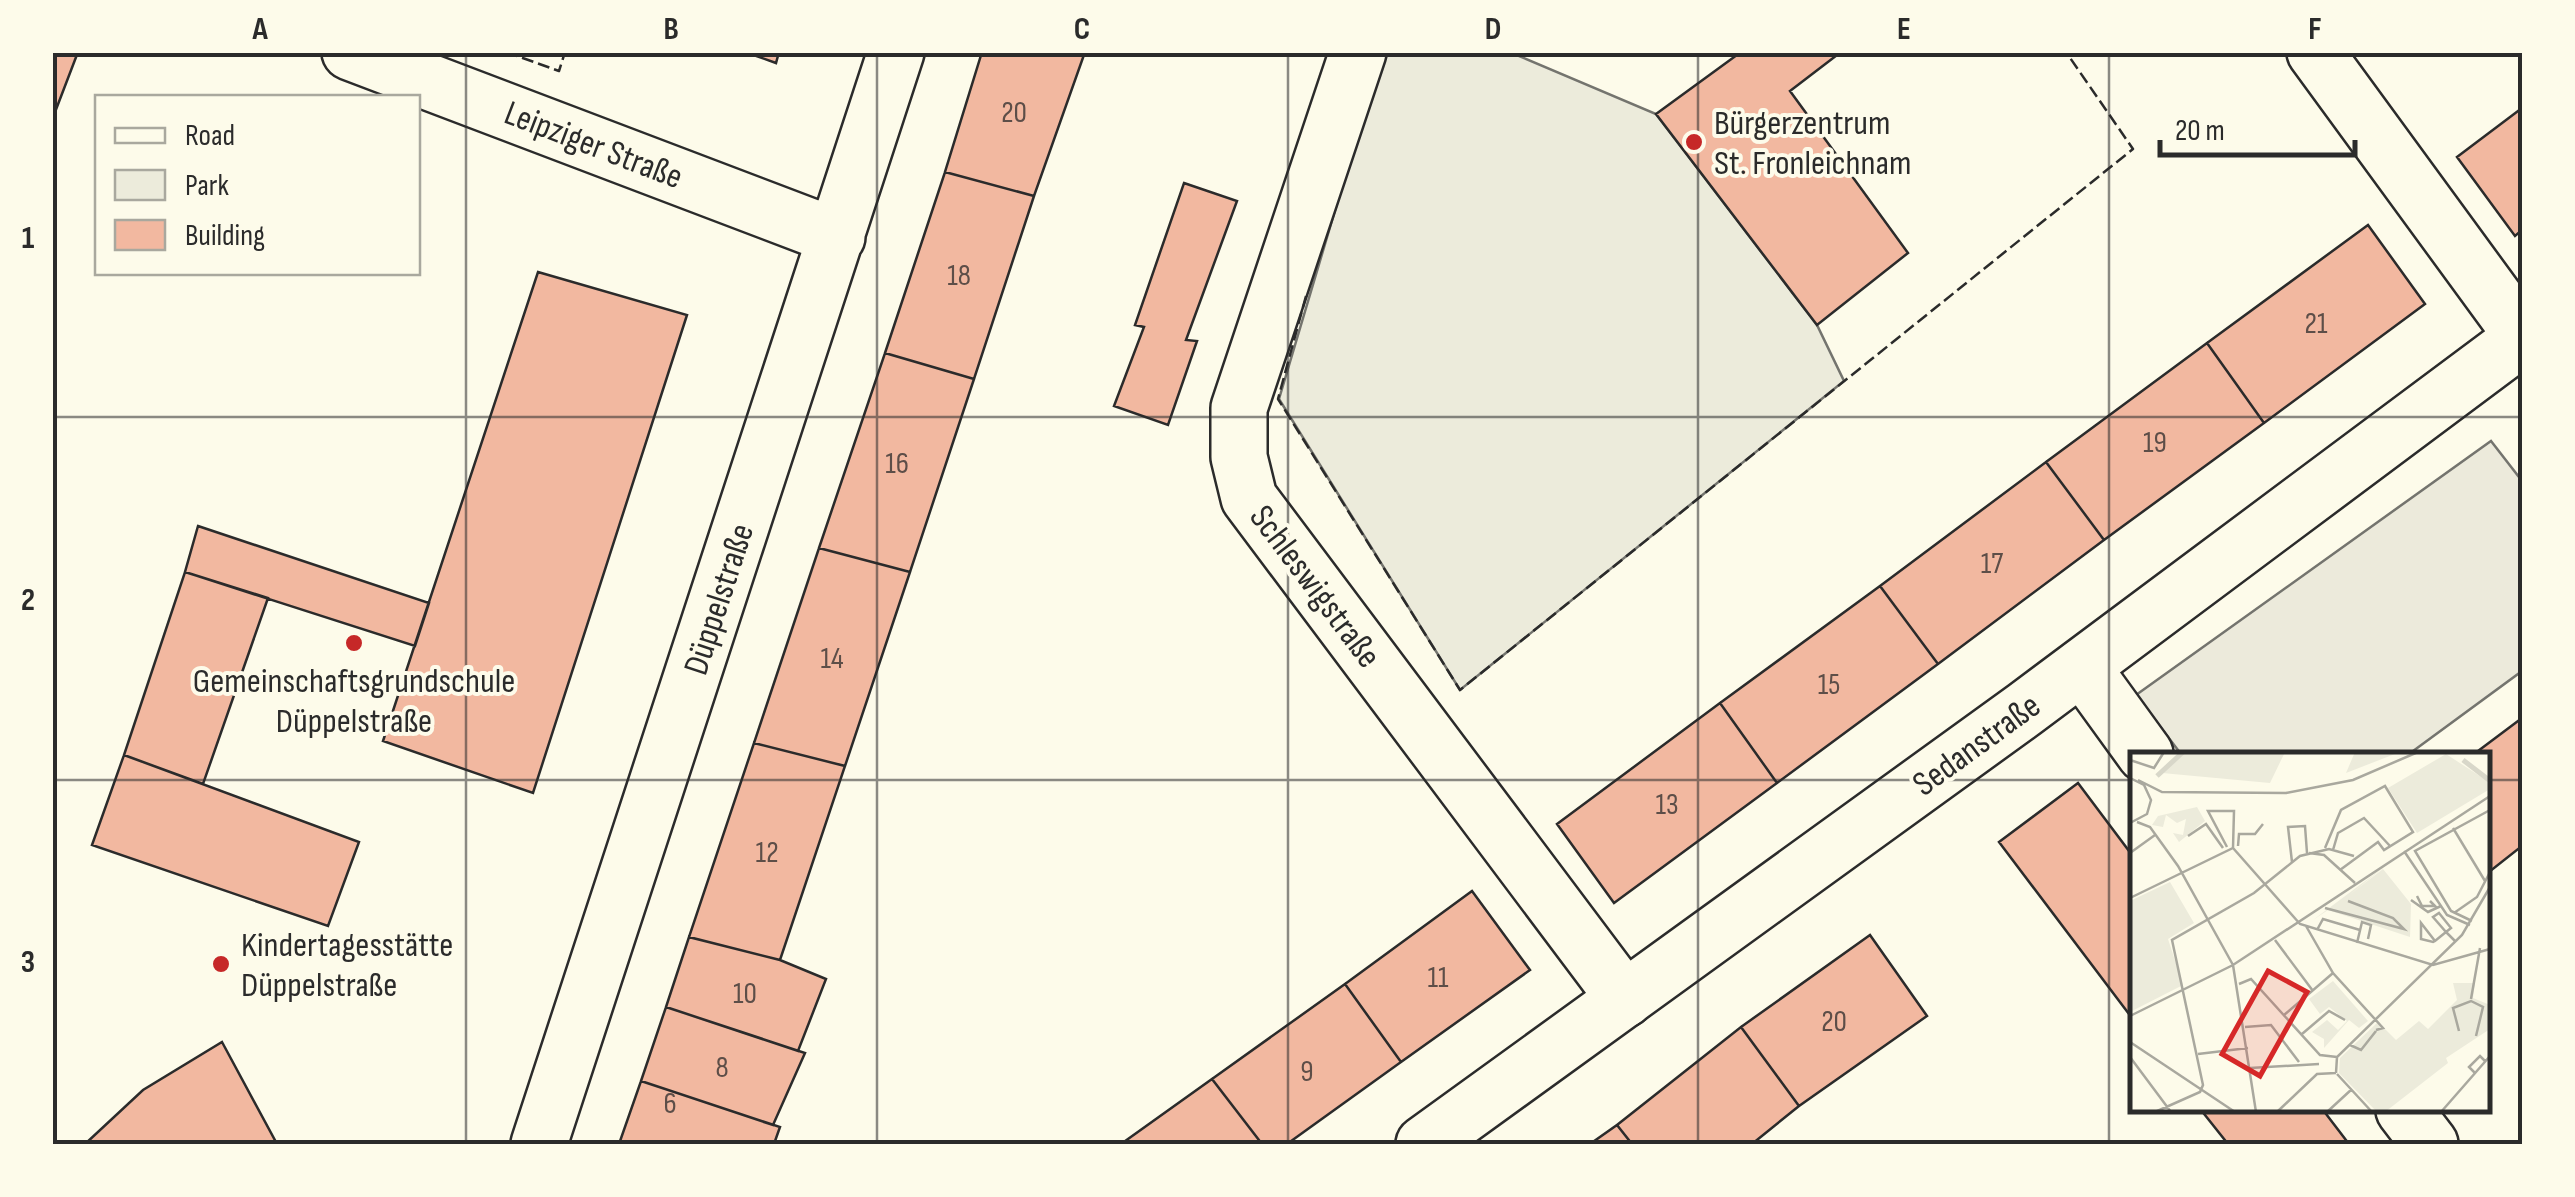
<svg xmlns="http://www.w3.org/2000/svg" width="2575" height="1197" font-family="'Sofia Sans Condensed',sans-serif">
	<style>
		.green { fill: #ecebdb; stroke: #74746e; stroke-width: 2.5 }
		.parking { fill: #eceadb; stroke: #74746e; stroke-width: 2.5 }
		.building { fill: #f2b8a0; stroke: #2b2b2b; stroke-width: 2.5 }
		.lines { fill: none; stroke-linecap: round; stroke-linejoin: round }
		.minor-casing { stroke: #2b2b2b; stroke-width: 60 }
		.tertiary-casing { stroke: #2b2b2b; stroke-width: 60 }
		.minor { stroke: #fdfbea; stroke-width: 55 }
		.tertiary { stroke: #fdfbea; stroke-width: 55 }
		.fence { stroke: #2b2b2b; stroke-width: 2.5; stroke-dasharray: 12 5; stroke-linecap: butt }
		.grid { fill: none; stroke: #2b2b2b; stroke-width: 2.5; stroke-opacity: 0.55 }
		.poi-dot { fill: #c62828; stroke: #fdfbea; stroke-width: 4 }
		.labels { text-anchor: middle; stroke-width: 8; stroke-linejoin: round; paint-order: stroke }
		.number-label { font-size: 30px; fill: #5d4e48 }
		.poi-label { font-size: 35px; fill: #2b2b2b; stroke: #fdfbea; text-anchor: start }
		.street-label { font-size: 35px; fill: #2b2b2b; stroke: #fdfbea }
		.inset-river { fill: none; stroke: #d8d7c9; stroke-width: 5 }
		.inset-road { fill: none; stroke: #a9a89e; stroke-width: 2.5 }
		.view { fill: #d62828; fill-opacity: 0.15; stroke: #d62828; stroke-width: 5 }
		.inset-edge { fill: none; stroke: #2b2b2b; stroke-width: 5 }
		.neatline { fill: none; stroke: #2b2b2b; stroke-width: 4 }
		.grid-label { font-size: 32px; text-anchor: middle; font-weight: bold; fill: #2b2b2b }
	</style>
	<rect width="100%" height="100%" fill="#fdfbea"/>
	<path class="green" d="M1382,52L1512,53L1656,114L1817,325L1844,381L1460,690L1279,399Z"/>
	<path class="parking" d="M2491,441L2522,481V671L2409,754H2181L2136,695Z"/>
	<path class="building" d="M52,52H78L52,120Z
		M745,52H779L776,63Z
		M982,52H1085L1034,196L945,172Z
		M1741,52H1841L1790,91L1908,253L1817,325L1656,114Z
		M2522,108V230L2515,236L2457,157Z
		M945,172L1034,196L974,379L885,353Z
		M1184,183L1237,201L1186,340L1197,341L1168,425L1114,406L1144,327L1135,325Z
		M2368,225L2425,304L2264,423L2207,343Z
		M538,272L687,315L533,793L383,741Z
		M2207,343L2264,423L2104,540L2046,462Z
		M885,353L974,379L910,572L819,548Z
		M2046,462L2104,540L1938,664L1880,586Z
		M198,526L429,603L415,646L185,572Z
		M819,548L910,572L845,766L754,743Z
		M185,572L268,598L203,784L124,755Z
		M1880,586L1938,664L1777,783L1720,703Z
		M1720,703L1777,783L1614,903L1557,824Z
		M2522,718V846L2489,872L2488,754H2474Z
		M754,743L845,766L780,960L689,937Z
		M124,755L359,842L328,926L92,845Z
		M2078,783L2132,855V1018L1999,842Z
		M1472,891L1530,970L1401,1062L1345,984Z
		M1870,935L1927,1016L1799,1106L1741,1027Z
		M689,937L780,960L826,979L798,1051L666,1007Z
		M1345,984L1401,1062L1287,1144H1262L1212,1079Z
		M666,1007L805,1053L773,1125L641,1081Z
		M1741,1027L1799,1106L1752,1144H1632L1617,1125Z
		M222,1042L277,1144H85L143,1090Z
		M1212,1079L1262,1144H1121Z
		M641,1081L780,1127L774,1144H619Z
		M2201,1110H2323L2349,1144H2228Z
		M1617,1125L1632,1144H1590Z"/>
	<g class="lines">
		<g class="minor-casing">
			<path id="minor" d="M350,52L837,237
				M1358,52L1239,408V457L1249,498L1625,999
				M2315,52L2522,335
				M2082,667L2145,754
				M2404,1110L2430,1144
				M539,1144L896,52"/>
		</g>
		<g class="tertiary-casing">
			<path id="tertiary" d="M1424,1144L2025,709L2522,338"/>
		</g>
		<use href="#minor" class="minor"/>
		<use href="#tertiary" class="tertiary"/>
		<path class="fence" d="M506,52L559,71L565,52
			M1306,296L1278,399L1460,690L2133,149L2066,52"/>
	</g>
	<path class="grid" d="M466,52V1144M877,52V1144M1288,52V1144M1698,52V1144M2109,52V1144M52,417H2522M52,780H2132M2488,780H2522"/>
	<g class="poi-dot">
		<circle cx="1694" cy="142" r="10"/>
		<circle cx="354" cy="643" r="10"/>
		<circle cx="221" cy="964" r="10"/>
	</g>
	<g class="labels">
		<g class="number-label">
			<text x="1014" y="122">20</text>
			<text x="959" y="285">18</text>
			<text x="2316" y="333">21</text>
			<text x="2155" y="452">19</text>
			<text x="897" y="473">16</text>
			<text x="1992" y="573">17</text>
			<text x="832" y="668">14</text>
			<text x="1829" y="694">15</text>
			<text x="1667" y="814">13</text>
			<text x="767" y="862">12</text>
			<text x="1438" y="987">11</text>
			<text x="745" y="1003">10</text>
			<text x="1834" y="1031">20</text>
			<text x="722" y="1077">8</text>
			<text x="1307" y="1081">9</text>
			<text x="670" y="1113">6</text>
		</g>
		<g class="poi-label">
			<text x="1714" y="134">Bürgerzentrum<tspan x="1714" dy="40">St. Fronleichnam</tspan></text>
			<text x="354" y="692" text-anchor="middle">Gemeinschaftsgrundschule<tspan x="354" dy="40">Düppelstraße</tspan></text>
			<text x="241" y="956">Kindertagesstätte<tspan x="241" dy="40">Düppelstraße</tspan></text>
		</g>
		<g class="street-label">
			<text transform="translate(594 144) rotate(21)" y="12">Leipziger Straße</text>
			<text transform="translate(1316 586) rotate(53)" y="12">Schleswigstraße</text>
			<text transform="translate(718 599) rotate(-72)" y="12">Düppelstraße</text>
			<text transform="translate(1976 744) rotate(-36)" y="12">Sedanstraße</text>
		</g>
	</g>
	<g transform="translate(2130 752)">
		<rect width="360" height="360" fill="#fdfbea"/>
		<path d="M54,0H155L140,31L32,21ZM225,0H270L216,21ZM316,2L359,30L360,37L287,81L258,36ZM67,55L75,69L49,90L43,81L53,83L56,67L47,71L36,63L33,75L22,73L28,64ZM258,112L218,144L253,117L281,152L280,185L198,158L183,168ZM40,130L64,171L38,187L53,233L0,260V149ZM203,229L238,269L229,276L219,268L194,296V287L182,280L197,268L208,278L217,269L199,255L190,262L179,247ZM323,231H345L343,246L360,253V277L316,306L318,311L255,360H247L209,321L210,306L248,270L266,288L289,269L298,277L327,248Z" fill="#ecebdb"/>
		<path class="inset-river" d="M333,8L359,28M27,24L53,0"/>
		<path class="inset-road" d="M0,8L24,16L34,0M0,26L14,33L21,48L17,62L0,71M8,28L32,40L156,41L223,28L288,0M7,70L20,75L48,114L103,213M323,76L355,129M58,84L76,72L93,96M108,94L109,82H125L133,72M97,95L78,59H104L103,96M195,96L211,58L255,34L283,80L254,98L248,90L210,118M203,98L208,81L234,66L260,94M274,99L317,163L340,173M0,101L25,83M179,101L194,103L225,131M162,110L158,75L175,74L177,101M287,144L292,154H305L300,149M0,146L103,96L170,172L303,213L360,197M281,148L298,160L311,154M195,156L274,177L263,166L218,149M309,161L321,176L316,180L303,165ZM324,161L347,145L360,120M342,169L321,159L285,99L360,58M176,174L203,221L253,276L246,278M187,178L193,167L230,178M145,188L183,239M305,189L291,171V187L303,190L305,189L316,180L326,190M227,191L232,170L241,173L238,187M103,213L126,360M109,232L121,227L190,303L207,305M341,247L350,196M154,263L203,221M0,264L103,213L360,44M115,275L141,273L169,310M329,279L323,256L341,249L353,255L346,284M172,282L199,259L215,268M0,290L105,360M220,293L231,298L246,279M68,302L118,296M0,305L41,360M120,316L189,312M206,321L207,305L332,183L360,135M345,321L339,315L350,304L355,309M207,322L242,360M25,360L70,340L73,333L42,188L124,141L170,104L199,97L224,104M147,360L187,322L206,321M197,360L222,337M311,360L360,304"/>
		<path class="view" d="M138,219L177,240L130,324L92,302Z"/>
		<rect width="360" height="360" class="inset-edge"/>
	</g>
	<rect width="2575" height="1197" fill="none" stroke="#fdfbea" stroke-width="110"/>
	<rect x="95" y="95" width="325" height="180" fill="#fdfbea" stroke="#a9a89e" stroke-width="2.5"/>
	<rect x="115" y="128" width="50" height="15" fill="#fdfbea" stroke="#a9a89e" stroke-width="2.5"/>
	<text x="185" y="145" font-size="30" fill="#2b2b2b">Road</text>
	<rect x="115" y="170" width="50" height="30" fill="#ecebdb" stroke="#a9a89e" stroke-width="2.5"/>
	<text x="185" y="195" font-size="30" fill="#2b2b2b">Park</text>
	<rect x="115" y="220" width="50" height="30" fill="#f2b8a0" stroke="#a9a89e" stroke-width="2.5"/>
	<text x="185" y="245" font-size="30" fill="#2b2b2b">Building</text>
	<path d="M2160 140v15h195v-15" fill="none" stroke="#2b2b2b" stroke-width="5"/>
	<text x="2175" y="140" font-size="30" fill="#2b2b2b" stroke="#fdfbea" stroke-width="8" paint-order="stroke">20 m</text>
	<rect x="55" y="55" width="2465" height="1087" class="neatline"/>
	<g class="grid-label">
		<text x="260" y="39">A</text>
		<text x="671" y="39">B</text>
		<text x="1082" y="39">C</text>
		<text x="1493" y="39">D</text>
		<text x="1904" y="39">E</text>
		<text x="2315" y="39">F</text>
		<text x="28" y="248">1</text>
		<text x="28" y="610">2</text>
		<text x="28" y="972">3</text>
	</g>
</svg>
